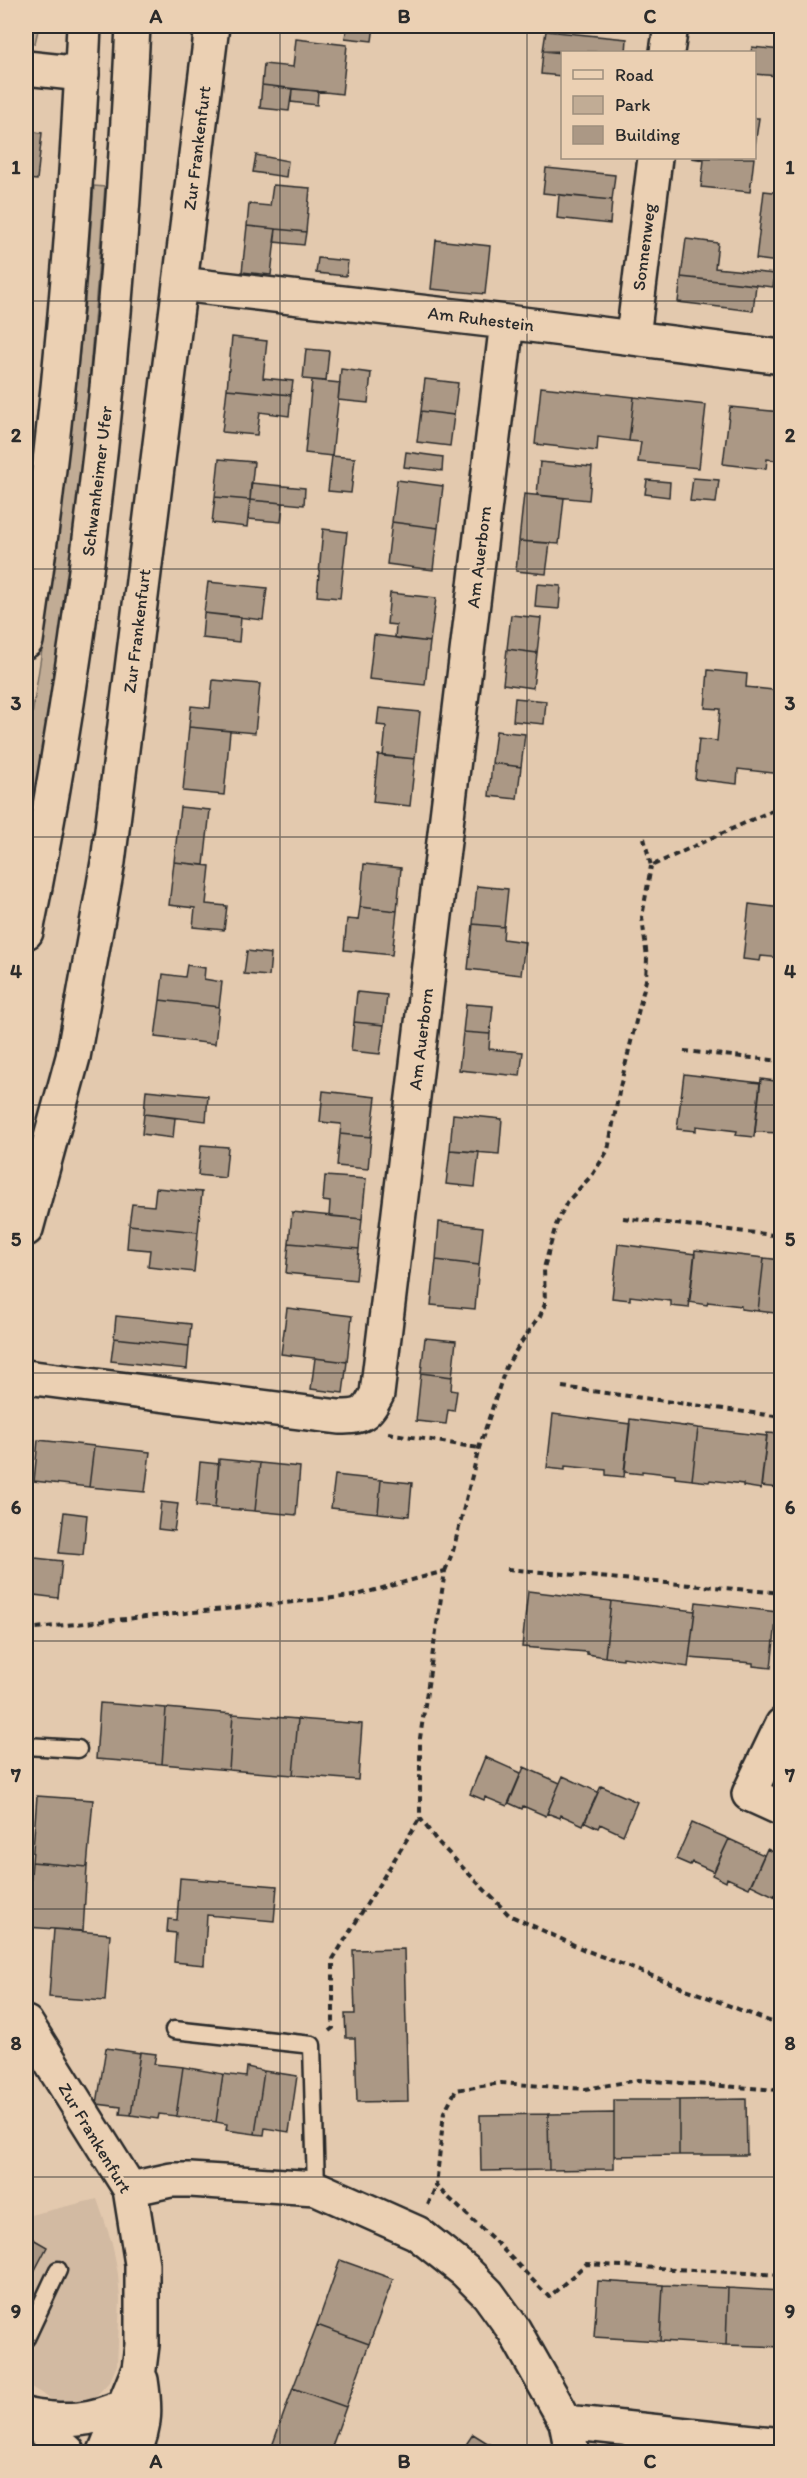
<svg xmlns="http://www.w3.org/2000/svg" width="807" height="2478" font-family="Itim,sans-serif">
	<style>
		.built { fill: #d2baa2 }
		.green { fill: #c1ac95; stroke: #766c60; stroke-width: 1.5 }
		.building { fill: #ab9885; stroke: #2b2b2b; stroke-width: 1.5 }
		.lines { fill: none; stroke-linecap: round; stroke-linejoin: round }
		.lane-casing { stroke: #2b2b2b; stroke-width: 21 }
		.street-casing { stroke: #2b2b2b; stroke-width: 38 }
		.secondary-casing { stroke: #2b2b2b; stroke-width: 38 }
		.path { stroke: #2b2b2b; stroke-width: 4; stroke-dasharray: 6 4.5; stroke-linecap: butt }
		.lane { stroke: #ebd0b3; stroke-width: 16 }
		.street { stroke: #ebd0b3; stroke-width: 33 }
		.secondary { stroke: #ebd0b3; stroke-width: 33 }
		.grid { fill: none; stroke: #2b2b2b; stroke-width: 1.5; stroke-opacity: 0.55 }
		.labels { text-anchor: middle; stroke-width: 6; stroke-linejoin: round; paint-order: stroke }
		.street-label { font-size: 18px; fill: #2b2b2b; stroke: #ebd0b3 }
		.neatline { fill: none; stroke: #2b2b2b; stroke-width: 2 }
		.grid-label { font-size: 20px; text-anchor: middle; font-weight: bold; fill: #2b2b2b }
	</style>
	<rect width="100%" height="100%" fill="#e3c9ae"/>
	<filter id="ink" filterUnits="userSpaceOnUse"><feTurbulence type="fractalNoise" baseFrequency=".0167" numOctaves="2"/><feDisplacementMap in="SourceGraphic" scale="12" xChannelSelector="R" yChannelSelector="G"/><feConvolveMatrix kernelMatrix="1 2 1 2 8 2 1 2 1" color-interpolation-filters="sRGB"/></filter>
	<g filter="url(#ink)">
		<path class="built" d="M97,2199L112,2243L118,2274L120,2300L117,2365L110,2381L96,2396L77,2403H61L49,2398L26,2384V2216Z"/>
		<path class="green" d="M26,26H39L35,43L26,47Z
			M94,186L105,187L82,468L53,686L26,841V755L43,643L70,443L84,312Z"/>
		<path class="building" d="M347,26H374L372,41L345,38Z
			M747,26H782V29Z
			M546,31L627,39L626,52L543,51Z
			M296,39L347,45L342,94L262,85L264,64L293,67Z
			M752,47L781,50L778,76L754,74V52H751Z
			M543,51L562,53V76L541,74Z
			M778,76L782,77V107H774Z
			M262,85L292,89L289,111L260,108Z
			M292,89L318,91L317,105L291,102Z
			M754,118H759L755,146L754,145Z
			M26,131L42,133L37,180L26,179Z
			M256,155L288,161L286,177L253,172Z
			M691,158H754L750,192L701,187L704,160Z
			M546,168L615,175L612,200L543,193Z
			M273,185L310,188L306,232L247,226L249,204L270,206Z
			M764,191L782,193V233L778,262L756,259Z
			M559,195L612,200L610,224L557,218Z
			M247,226L276,229L271,275L242,272Z
			M276,229L306,232L304,245L274,242Z
			M686,239L718,243L715,268L775,274L773,287L681,277Z
			M436,240L490,246L485,294L431,289Z
			M318,258L348,261L346,276L316,273Z
			M681,277L756,285L753,311L678,302Z
			M232,337L267,341L263,378L293,381L291,395L227,389Z
			M306,349L329,351L326,381L303,379Z
			M341,369L371,373L368,403L338,400Z
			M425,379L458,383L454,415L421,411Z
			M312,380L340,383L332,456L305,453Z
			M541,387L634,397L629,441L598,437L597,451L535,444Z
			M227,389L291,395L289,416L260,412L257,435L222,432Z
			M634,397L706,405L699,468L638,462L641,442L629,441Z
			M730,407L782,412V461L767,459L766,469L723,464Z
			M421,411L454,415L450,446L417,442Z
			M406,452L443,457L442,471L404,467Z
			M332,456L355,458L351,493L328,491Z
			M219,459L254,462L250,500L215,497Z
			M540,462L592,467L589,500L537,495Z
			M693,478L719,480L716,503L690,501Z
			M397,480L443,486L438,528L392,522Z
			M647,480L670,482L669,497L645,494Z
			M251,483L305,488L304,505L250,500Z
			M524,494L564,498L559,544L519,541Z
			M215,497L250,500L247,527L212,523Z
			M250,500L283,503L281,522L248,519Z
			M392,522L438,528L433,570L387,564Z
			M323,529L347,532L340,598L317,596Z
			M519,541L550,543L546,574L516,571Z
			M208,582L267,588L263,620L204,613Z
			M537,584L561,586L559,609L535,607Z
			M390,593L436,598L430,642L395,638L396,625L387,624Z
			M204,613L241,617L239,642L202,638Z
			M511,615L541,618L537,653L507,649Z
			M374,635L430,642L425,685L369,679Z
			M507,649L537,653L533,688L503,684Z
			M708,670L747,674L746,687L782,691V774L738,769L737,784L695,779L699,739L717,741L720,709L705,708Z
			M213,680L260,684L255,733L189,727L191,706L210,708Z
			M515,698L546,701L544,724L513,721Z
			M379,708L420,712L415,759L383,756L386,726L377,725Z
			M189,727L230,731L224,795L183,791Z
			M496,731L525,734L521,767L492,763Z
			M378,755L415,759L410,806L373,802Z
			M492,763L521,767L517,799L489,796Z
			M180,807L210,810L204,865L174,862Z
			M174,862L210,866L206,904L227,906L224,930L193,927L195,908L169,905Z
			M364,864L401,868L397,911L360,907Z
			M477,886L508,889L504,927L473,924Z
			M749,904L782,908V958L761,956L760,961L743,959Z
			M360,907L397,911L392,955L344,950L347,919L358,920Z
			M473,924L504,927L503,939L525,942L521,975L468,969Z
			M247,951L271,954L269,976L244,974Z
			M187,965L205,968L204,979L222,982L219,1007L160,1000L163,974L185,977Z
			M357,992L387,995L384,1025L354,1022Z
			M160,1000L219,1007L215,1044L155,1037Z
			M466,1004L493,1006L490,1034L463,1032Z
			M354,1022L384,1025L380,1054L351,1051Z
			M463,1032L490,1034L489,1049L523,1052L520,1076L459,1070Z
			M684,1074L760,1083L754,1137L736,1135L737,1131L696,1126V1131L677,1129Z
			M761,1079L782,1082V1133L755,1132Z
			M146,1090L208,1096L206,1121L144,1114Z
			M323,1091L376,1097L371,1137L340,1134L341,1124L320,1122Z
			M144,1114L175,1118L173,1138L142,1134Z
			M453,1114L502,1119L499,1154L450,1150Z
			M340,1134L371,1137L368,1169L337,1166Z
			M201,1145L228,1147L225,1178L198,1175Z
			M450,1150L479,1152L475,1187L446,1184Z
			M325,1176L366,1179L362,1219L329,1216L330,1202L323,1201Z
			M156,1188L202,1192L198,1232L129,1225L132,1204L154,1206Z
			M292,1212L362,1219L359,1249L289,1243Z
			M439,1222L483,1227L479,1265L436,1260Z
			M129,1225L198,1232L194,1272L148,1267L150,1250L127,1248Z
			M289,1243L359,1249L356,1280L286,1273Z
			M618,1244L695,1254L689,1308L671,1306V1301L630,1296V1300L612,1298Z
			M695,1250L764,1258L758,1311L741,1309V1306L708,1302L707,1305L689,1302Z
			M764,1258L782,1260V1311L775,1310V1313L758,1311Z
			M436,1260L479,1265L475,1309L431,1305Z
			M287,1308L352,1316L347,1362L281,1354Z
			M116,1316L191,1324L189,1346L114,1338Z
			M114,1338L189,1346L187,1369L111,1361Z
			M425,1338L456,1341L452,1377L421,1373Z
			M315,1358L347,1362L343,1393L311,1389Z
			M421,1373L452,1377L451,1390L457,1391L454,1411L448,1410L446,1424L416,1421Z
			M553,1414L630,1424L624,1477L606,1475V1470L565,1466V1470L547,1468Z
			M630,1419L698,1428L692,1480L675,1478V1475L642,1471V1474L624,1472Z
			M698,1428L767,1436L761,1489L743,1486V1484L710,1480L709,1482L692,1480Z
			M767,1433L782,1434V1484L779,1488L761,1486Z
			M38,1440L94,1446L89,1487L34,1481Z
			M94,1446L150,1452L145,1492L89,1487Z
			M219,1459L260,1463L255,1511L215,1508Z
			M200,1462L219,1464L215,1508L196,1506Z
			M260,1463L300,1467L296,1515L255,1511Z
			M335,1475L381,1480L378,1513L331,1508Z
			M381,1480L412,1483L409,1516L378,1513Z
			M161,1502L178,1504L174,1531L158,1529Z
			M64,1512L87,1515L83,1555L59,1553Z
			M26,1557L62,1561L58,1598L26,1594Z
			M528,1591L611,1601L605,1657L587,1654V1652L522,1647Z
			M611,1601L695,1611L688,1667L623,1657V1659L605,1657Z
			M696,1602L777,1612L771,1668L753,1666V1663L689,1658Z
			M100,1703L166,1708L162,1764L96,1759Z
			M166,1708L233,1714L229,1770L162,1764Z
			M233,1714L298,1719L293,1775L229,1770Z
			M298,1719L362,1724L358,1780L293,1775Z
			M485,1757L521,1773L507,1806L485,1797L484,1800L470,1794Z
			M524,1767L560,1783L546,1816L523,1806L522,1809L509,1803Z
			M563,1776L598,1792L583,1825L561,1815L560,1818L547,1813Z
			M601,1786L637,1802L623,1835L600,1824L598,1828L585,1822Z
			M37,1796L93,1800L87,1867L32,1862Z
			M692,1823L729,1839L714,1872L692,1862L690,1865L676,1859Z
			M729,1839L764,1855L749,1888L727,1878L726,1882L712,1875Z
			M767,1849L782,1856V1880L774,1896L751,1885Z
			M32,1862L87,1867L83,1931L27,1927Z
			M180,1878L277,1886L274,1921L207,1915L204,1965L174,1962L176,1933L167,1932L168,1919L177,1920Z
			M782,1880V1899L774,1896Z
			M54,1929L110,1934L105,2001L49,1997Z
			M404,1949L408,2101L357,2102L355,2038H346L345,2014H355L353,1950Z
			M106,2048L140,2053L131,2115L120,2114L121,2107L97,2104Z
			M140,2052L156,2054L154,2064L183,2067L176,2116L159,2114L158,2119L131,2115Z
			M183,2067L223,2074L216,2122L176,2116Z
			M247,2067L264,2071L255,2134L226,2130L227,2124L216,2122L223,2074L246,2077Z
			M264,2071L297,2076L289,2132L265,2128L264,2135L255,2134Z
			M746,2099L747,2155H679V2100Z
			M614,2100H679V2155L614,2156Z
			M614,2113V2169L549,2170L548,2114Z
			M548,2114L549,2170L481,2171L480,2115Z
			M26,2235L47,2247L26,2287Z
			M340,2260L393,2279L369,2344L317,2325Z
			M598,2281L663,2285L660,2341L594,2337Z
			M663,2285L728,2288L726,2345L660,2341Z
			M728,2288L782,2291V2347L726,2345Z
			M317,2325L369,2344L346,2407L293,2388Z
			M293,2388L346,2407L330,2452H280L271,2449Z
			M473,2434L502,2452H461Z"/>
		<g class="lines">
			<g class="lane-casing">
				<path id="lane" d="M26,1746L78,1749
					M174,2030L312,2045L316,2188
					M26,2338L58,2270"/>
			</g>
			<g class="street-casing">
				<path id="street" d="M667,52L671,26
					M26,68L82,74
					M180,284L507,322L782,357
					M633,337L655,158
					M26,1229L73,1057L108,862L212,26
					M26,1377L339,1417C362,1417 366,1415 377,1394L507,322
					M782,1725L749,1794L782,1809
					M26,2023L130,2189L142,2264V2345L139,2369L105,2452
					M130,2189L171,2180H190L316,2188L417,2233L465,2271L488,2294L514,2330L566,2422L572,2452
					M28,2416C66,2422 90,2422 125,2405
					M566,2422L782,2445
					M134,2452C146,2427 145,2406 141,2380"/>
			</g>
			<g class="secondary-casing">
				<path id="secondary" d="M26,641C57,437 75,231 84,26
					M26,932C87,633 119,330 133,26
					M26,2415L68,2452"/>
			</g>
			<path class="path" d="M163,28L180,30
				M644,838L651,866L782,806
				M775,886L782,887
				M684,1051L782,1061
				M623,1218L782,1236
				M562,1387L782,1417
				M388,1433L479,1448
				M507,1569L782,1593
				M445,1571L453,1551L479,1448L506,1367L520,1344L540,1316L545,1304L544,1268L556,1225L567,1202L593,1174L608,1150L620,1087L646,980L647,958L642,917L651,866
				M26,1629L353,1596L445,1571L420,1738V1818L437,1841L509,1915L585,1950L782,2026
				M779,2025L778,2090L781,2275
				M329,2031L333,2028V1959L420,1818
				M778,2090L638,2080L585,2089L501,2083L456,2090L444,2112L436,2186L492,2238L549,2297L586,2264L782,2275
				M428,2205L436,2186"/>
			<use href="#lane" class="lane"/>
			<use href="#street" class="street"/>
			<use href="#secondary" class="secondary"/>
		</g>
	</g>
	<path class="grid" d="M280,26V2452M527,26V2452M26,301H782M26,569H782M26,837H782M26,1105H782M26,1373H782M26,1641H782M26,1909H782M26,2177H782"/>
	<g class="labels">
		<g class="street-label">
			<text transform="translate(197 148) rotate(-83)" y="6">Zur Frankenfurt</text>
			<text transform="translate(644 247) rotate(-83)" y="6">Sonnenweg</text>
			<text transform="translate(481 319) rotate(7)" y="6">Am Ruhestein</text>
			<text transform="translate(97 481) rotate(-83)" y="6">Schwanheimer Ufer</text>
			<text transform="translate(479 557) rotate(-83)" y="6">Am Auerborn</text>
			<text transform="translate(137 631) rotate(-83)" y="6">Zur Frankenfurt</text>
			<text transform="translate(421 1039) rotate(-83)" y="6">Am Auerborn</text>
			<text transform="translate(95 2138) rotate(59)" y="6">Zur Frankenfurt</text>
		</g>
	</g>
	<rect width="807" height="2478" fill="none" stroke="#ebd0b3" stroke-width="66"/>
	<rect x="561" y="51" width="195" height="108" fill="#ebd0b3" stroke="#9e8e7d" stroke-width="1.5"/>
	<rect x="573" y="70" width="30" height="9" fill="#ebd0b3" stroke="#9e8e7d" stroke-width="1.5"/>
	<text x="615" y="81" font-size="18" fill="#2b2b2b">Road</text>
	<rect x="573" y="96" width="30" height="18" fill="#c1ac95" stroke="#9e8e7d" stroke-width="1.5"/>
	<text x="615" y="111" font-size="18" fill="#2b2b2b">Park</text>
	<rect x="573" y="126" width="30" height="18" fill="#ab9885" stroke="#9e8e7d" stroke-width="1.5"/>
	<text x="615" y="141" font-size="18" fill="#2b2b2b">Building</text>
	<rect x="33" y="33" width="741" height="2412" class="neatline"/>
	<g class="grid-label">
		<text x="156" y="23">A</text>
		<text x="404" y="23">B</text>
		<text x="650" y="23">C</text>
		<text x="16" y="174">1</text>
		<text x="790" y="174">1</text>
		<text x="16" y="442">2</text>
		<text x="790" y="442">2</text>
		<text x="16" y="710">3</text>
		<text x="790" y="710">3</text>
		<text x="16" y="978">4</text>
		<text x="790" y="978">4</text>
		<text x="16" y="1246">5</text>
		<text x="790" y="1246">5</text>
		<text x="16" y="1514">6</text>
		<text x="790" y="1514">6</text>
		<text x="16" y="1782">7</text>
		<text x="790" y="1782">7</text>
		<text x="16" y="2050">8</text>
		<text x="790" y="2050">8</text>
		<text x="16" y="2318">9</text>
		<text x="790" y="2318">9</text>
		<text x="156" y="2468">A</text>
		<text x="404" y="2468">B</text>
		<text x="650" y="2468">C</text>
	</g>
</svg>
